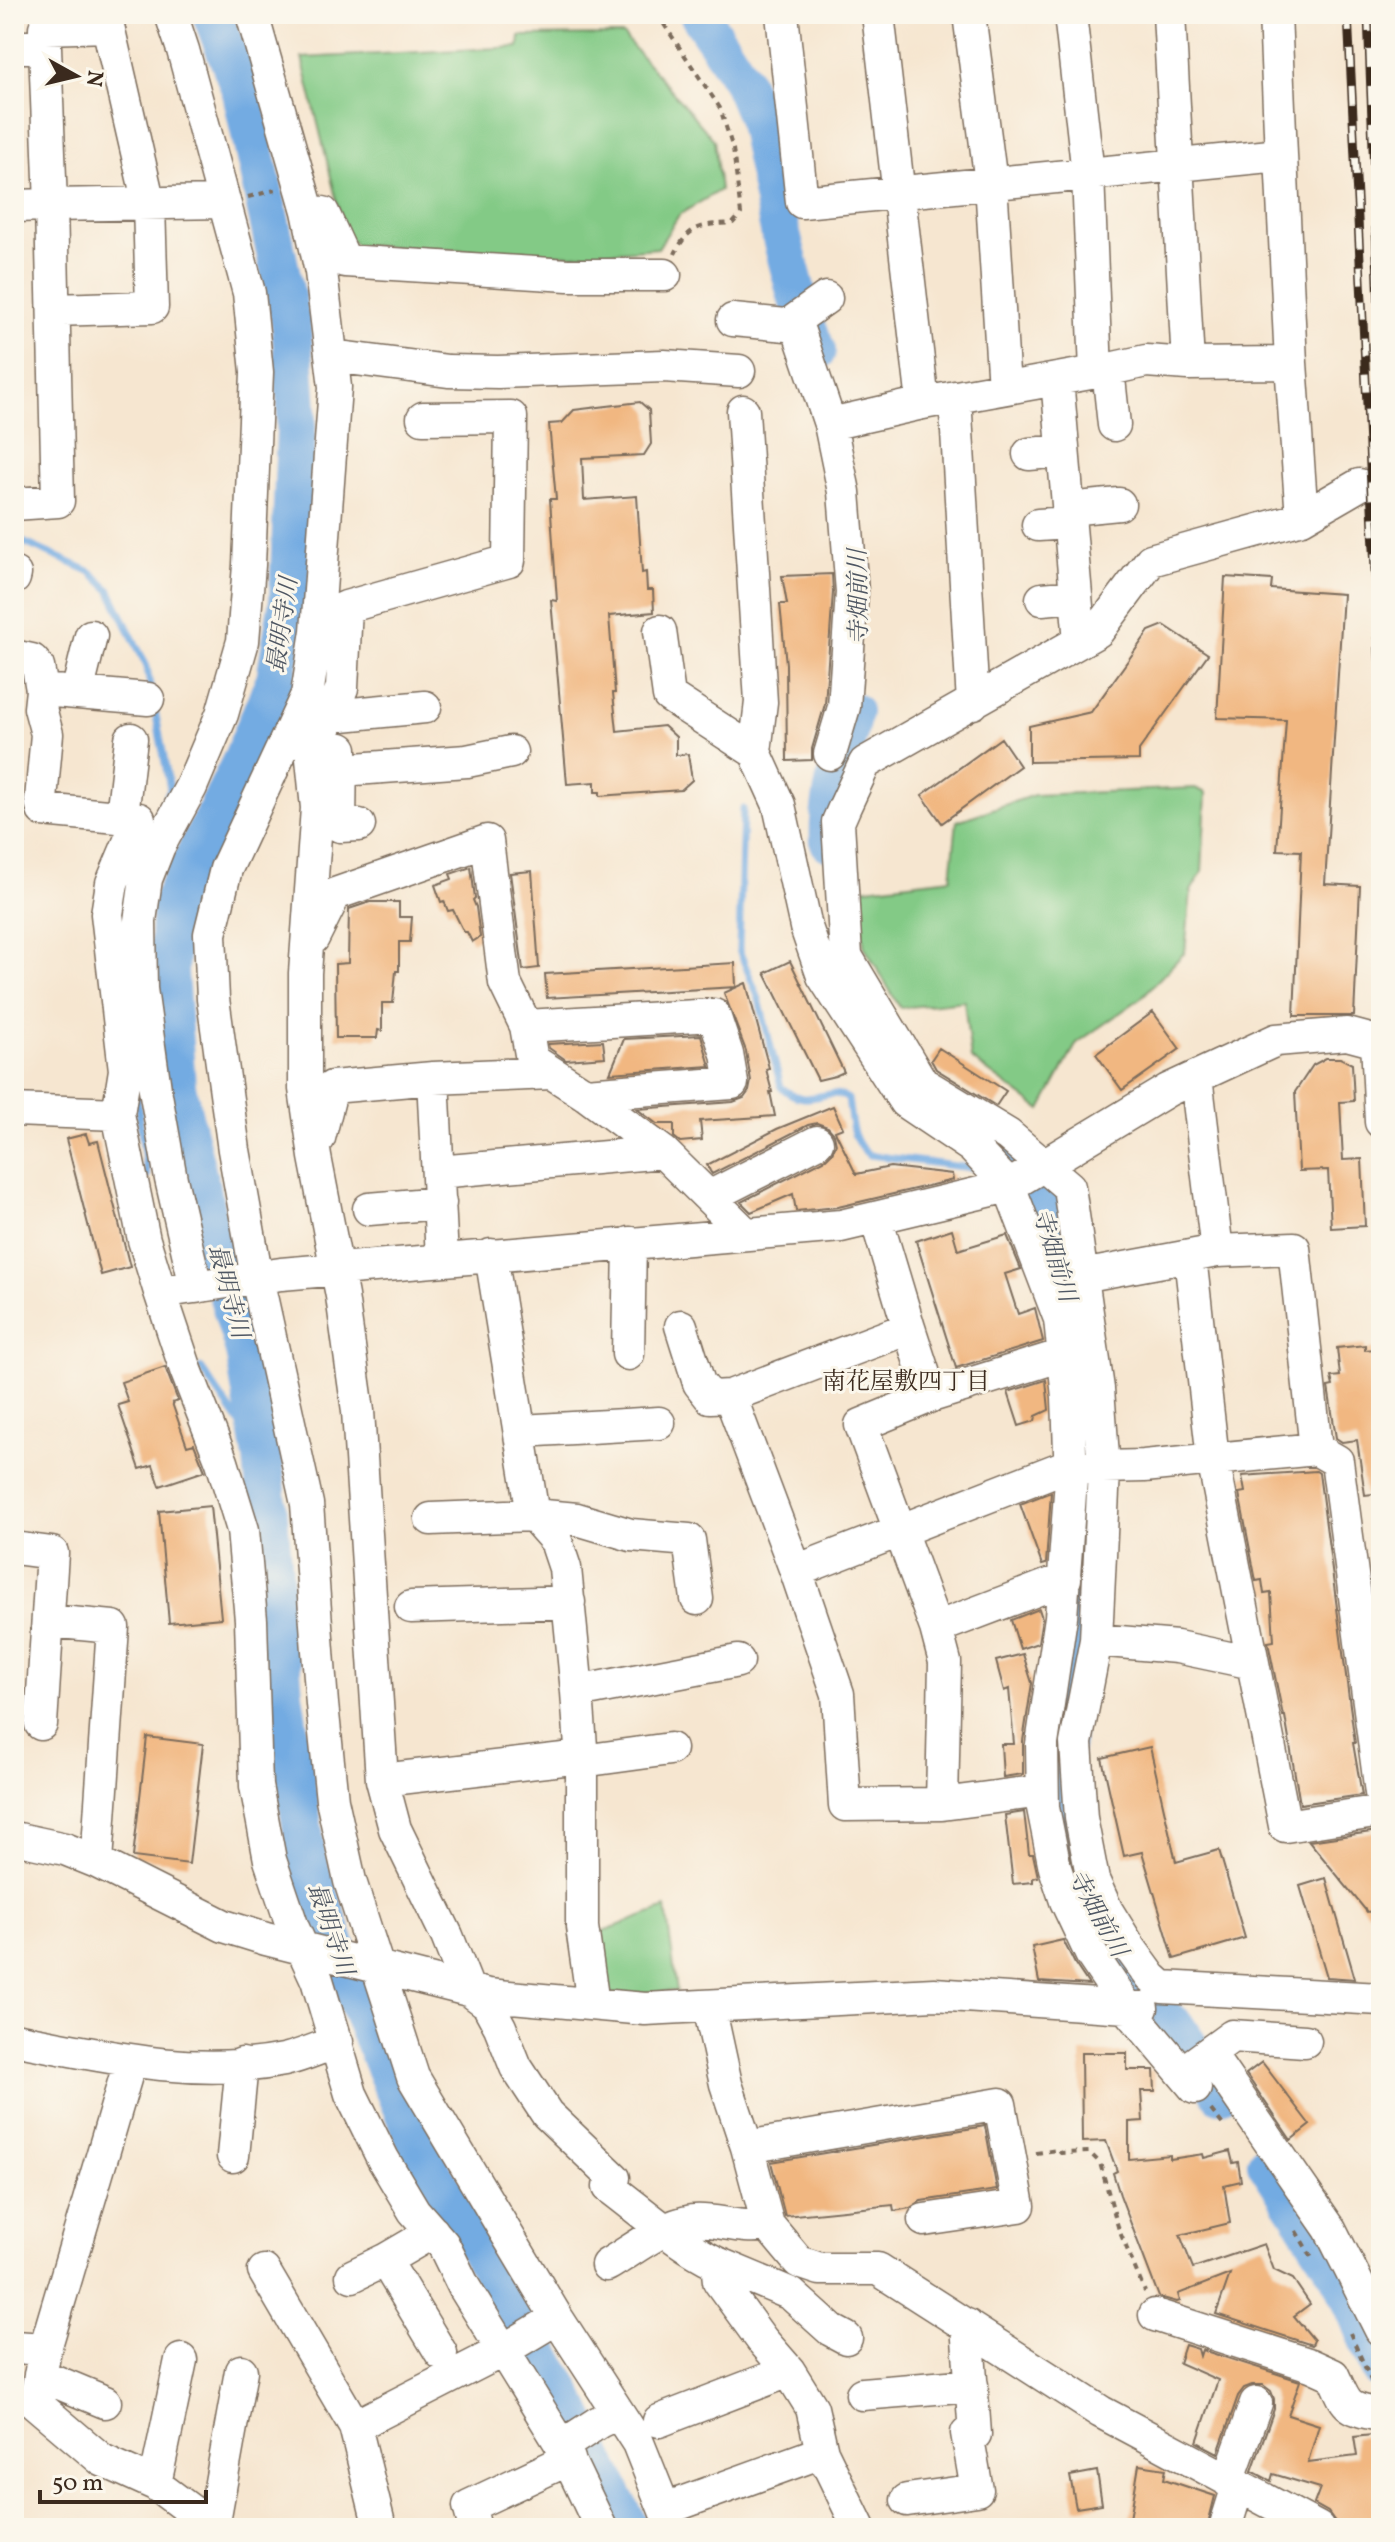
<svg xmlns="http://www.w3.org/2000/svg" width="1395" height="2542" font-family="Vollkorn,'Noto Serif JP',serif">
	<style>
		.green { fill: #83ca86; stroke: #5f7a52; stroke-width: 2 }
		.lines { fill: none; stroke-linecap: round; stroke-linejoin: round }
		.stream { stroke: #73abe2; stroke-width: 7 }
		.river { stroke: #73abe2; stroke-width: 40 }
		.building { fill: #f1b781 }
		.minor-casing { stroke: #7c6c5c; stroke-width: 35 }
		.path { stroke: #7c6c5c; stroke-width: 4; stroke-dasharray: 6 6; stroke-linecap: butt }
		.minor { stroke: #fff; stroke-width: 32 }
		.rail-casing { stroke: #3b2a1e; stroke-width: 9 }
		.rail { stroke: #fbf7ec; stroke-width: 6; stroke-dasharray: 18; stroke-linecap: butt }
		.labels { text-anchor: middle; stroke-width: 6; stroke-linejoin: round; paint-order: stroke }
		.water-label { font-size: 24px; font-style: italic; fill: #4f5763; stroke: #fbf7ec }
		.neighbourhood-label { font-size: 24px; fill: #3b2a1e; stroke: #fbf7ec }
	</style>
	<rect width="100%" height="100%" fill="#fbf7ec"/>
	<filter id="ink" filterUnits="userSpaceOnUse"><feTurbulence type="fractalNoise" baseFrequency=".0125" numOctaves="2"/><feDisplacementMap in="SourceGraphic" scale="16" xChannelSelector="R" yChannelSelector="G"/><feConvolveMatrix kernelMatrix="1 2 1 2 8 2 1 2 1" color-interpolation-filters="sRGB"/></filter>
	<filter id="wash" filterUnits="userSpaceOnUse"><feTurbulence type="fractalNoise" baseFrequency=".006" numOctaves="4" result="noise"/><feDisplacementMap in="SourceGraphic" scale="32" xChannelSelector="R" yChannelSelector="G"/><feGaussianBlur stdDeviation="1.8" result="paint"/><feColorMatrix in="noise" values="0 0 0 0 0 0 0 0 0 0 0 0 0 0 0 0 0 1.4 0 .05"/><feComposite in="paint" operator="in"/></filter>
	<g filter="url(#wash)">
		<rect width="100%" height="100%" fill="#f6e6d0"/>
		<path class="green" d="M623,35L714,140L720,190L679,215L658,248L573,255L356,245L345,235L302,58L519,47L520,36Z
			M1195,788L1206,793L1202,872L1191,891L1185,952L1141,998L1077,1043L1041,1110L971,1059L964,1001L900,1008L864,946L859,889L951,878L957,821L1034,795Z
			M666,1908L677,1991L617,1995L601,1992L592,1935Z"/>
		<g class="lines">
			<path class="stream" d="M14,538L91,572L109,589L147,667L151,693
				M743,809L739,950L759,999L781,1087C811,1113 824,1083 848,1099C851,1118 851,1144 870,1155L978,1169
				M151,827L170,789L154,705
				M136,1089L147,1176
				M201,1368L263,1457"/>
			<path class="river" d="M212,14L242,92L291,323L297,409L289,601L276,679L241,763L172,902L168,973L176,1087L213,1243L245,1351L263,1457L283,1694L307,1860L345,1972L422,2155L558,2383L629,2528
				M699,14L741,79L757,117L780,231L804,322L816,351
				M830,842C827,798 844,754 852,712
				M953,1113L972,1124L1017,1165L1046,1212L1072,1306L1077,1347
				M1069,1859L1060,1825L1059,1790L1089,1482
				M1126,1964L1166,2020L1174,2025L1220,2093
				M1267,2163L1344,2282L1381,2370"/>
		</g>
		<g id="blocks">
			<path class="building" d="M640,402L649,410L651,444L644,455L582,458L584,500L637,496L642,573L646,572L647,590H653L654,612L609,616L615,693H613L617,731L664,726L676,737V755L688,754L692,780L681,790L600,796V792H595V782L567,784L551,600L557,601L550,499H556L549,424L562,423L574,410Z
				M832,574L833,592L825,704L812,749V760L787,761L786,664L780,604H787L782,576Z
				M1225,577L1272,580L1271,589L1343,594L1325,884L1360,886L1354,1016H1294L1301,851L1277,850L1286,720L1217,718Z
				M1164,625L1208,654L1139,750V760L1029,762V726L1091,712L1149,631Z
				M1001,738L1020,766L942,823L922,795Z
				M471,867L475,898L473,900L476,907L480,937L472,942L467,932H464L453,910L448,911L444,901L441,902L435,885L452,879L450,874Z
				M532,871L539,968L523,970L510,873Z
				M370,902H399V917H412L410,942H399V971H396L393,1003H382V1031L378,1030L377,1038H336L335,964L348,963L349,909Z
				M790,961L844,1072L835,1076L818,1080L765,973Z
				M735,963L736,987L547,998L545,974Z
				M746,983L769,1068L766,1069L772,1092H770L775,1116L700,1121L702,1140L680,1142L674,1137V1124H657L637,1109L733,1102L744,1098L749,1091L751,1081L746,1051L724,993Z
				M1153,1012L1180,1049L1122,1090L1096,1054Z
				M701,1035L710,1066L610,1073L624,1039Z
				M603,1041L605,1057L566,1060L549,1048L548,1044Z
				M939,1048L1006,1091L996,1106L936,1069L931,1060Z
				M1326,1058H1340L1352,1064L1354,1101L1340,1102L1343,1160L1362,1159L1365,1226L1331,1228L1328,1170L1299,1171L1295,1092L1313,1065Z
				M833,1106L843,1128L835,1131L856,1174L890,1167L952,1174L953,1180L838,1207L796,1211L793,1194L751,1212L741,1202L826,1159L832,1153L836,1144L834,1134L828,1127L817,1123L808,1125L712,1174L710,1171L707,1165L777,1129Z
				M86,1134L89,1143L98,1141L130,1267L101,1275L66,1139Z
				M952,1229L958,1250L1007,1235L1021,1269L1005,1274L1018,1314L1035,1308L1043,1341L956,1368L916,1241Z
				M1365,1345V1350L1374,1349L1375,1358L1381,1357V1493L1365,1495L1357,1440L1342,1442L1336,1438L1328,1387L1333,1386L1331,1377L1340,1376L1337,1348Z
				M165,1367L178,1401L172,1403L187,1446L194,1444L205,1471L160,1486L153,1465L140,1469L118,1405L128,1402L121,1382Z
				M1046,1380L1049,1410L1036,1416L1035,1421L1019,1426L1008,1392Z
				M1316,1471L1319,1473L1355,1743H1353L1362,1795L1300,1804L1285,1716H1283L1268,1642L1274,1641L1271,1593L1264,1594L1262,1580L1256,1581L1239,1493L1245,1492L1242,1476Z
				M1051,1492L1046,1564L1042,1565L1020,1504Z
				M210,1506L221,1618L169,1623L159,1511Z
				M1039,1609L1042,1618L1038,1643L1020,1649L1011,1620Z
				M1023,1654L1032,1683L1023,1741V1774L1003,1777L1001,1744H1014L1009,1689L1004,1691L996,1661Z
				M147,1737L203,1744L189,1864L133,1857Z
				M1150,1747L1176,1862L1219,1850L1245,1938L1174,1959L1142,1852L1124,1856L1102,1758Z
				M1024,1812L1029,1854H1033L1038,1877L1033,1878V1882L1013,1884L1005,1815Z
				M1378,1831V1835H1381V1910L1367,1912L1309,1841Z
				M1326,1878L1335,1910L1355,1979L1327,1977L1300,1886Z
				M1063,1940L1075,1964L1089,1985L1039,1982L1032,1947Z
				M1081,2053H1127V2070H1154L1155,2091H1141L1143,2121L1129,2122V2159L1170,2155V2159L1203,2154L1204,2158L1230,2151L1233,2163L1238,2162L1241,2181L1224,2185L1230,2223L1180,2235L1193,2268L1264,2244L1274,2270L1293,2279L1310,2304L1294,2316L1314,2340L1312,2345L1216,2314L1230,2274L1178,2294L1180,2301L1177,2302L1159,2297L1120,2195L1113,2173L1117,2171L1106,2141L1082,2142Z
				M1262,2062L1310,2125L1291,2140L1246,2074Z
				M985,2126L997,2190L921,2201L910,2208L894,2211L893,2205L785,2216L771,2162Z
				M1185,2345L1198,2349L1200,2356L1202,2350L1300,2381L1288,2415L1319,2425L1308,2462L1357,2456L1354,2437L1381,2434V2528H1362V2523H1336L1328,2512L1314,2504L1320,2488L1273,2474L1271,2481L1252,2471L1274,2409V2399L1271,2391L1263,2385H1252L1244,2388L1238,2396L1218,2453L1197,2442L1218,2380L1179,2363Z
				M1139,2465L1166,2469L1164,2479L1215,2496L1207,2528H1184L1130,2519Z
				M1097,2471L1102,2504L1076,2508L1070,2476Z"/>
		</g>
	</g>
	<g filter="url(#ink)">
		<use href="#blocks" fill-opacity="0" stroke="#7c6c5c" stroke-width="2"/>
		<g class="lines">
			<g class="minor-casing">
				<path id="minor" d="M171,14L183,50L249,293L257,372L249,565L243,641L222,714L191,787L159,846L146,879L140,921L141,989L155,1089L171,1179L196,1287
					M252,14L308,211L321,272L335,387L317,631L307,695L226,869L210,934L213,999L234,1150L257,1278L307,1504L322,1704L332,1800L350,1881L413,2077L557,2318L638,2443L672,2528
					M782,14L802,202L1281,155L1275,14
					M878,14L923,403L1096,372L1088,174L1070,14
					M969,14L991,183L1004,388
					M1169,14L1188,364L1291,363L1302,518
					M14,47H45V28L108,26L149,204L152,307L54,310
					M1281,155L1291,363
					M14,206L51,205L45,47
					M315,212L323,213L345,261L568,275H665
					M826,298L795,320L830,424L844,492L852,592L844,707L830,754
					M733,320L797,326
					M332,356L448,371L498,372L664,366L739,371
					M1108,369L1114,425
					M1096,372L1146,361L1188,364
					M1057,379L1080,641
					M955,397L973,703
					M743,411L761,702L755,752L779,805L806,927L823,976L905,1102L972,1147L1009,1186L1060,1319L1068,1397L1071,1479L1061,1617L1042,1744L1043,1808L1055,1868L1066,1901L1091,1954L1126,2006L1195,2088
					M423,418L511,417L509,561L346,607L342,688L312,759L317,808L305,973V1089L315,1157L342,1296L358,1411L382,1780L395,1829L447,1936L468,1989L487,2003L500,2027L516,2067L547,2114L614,2178L609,2187C644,2213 677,2244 717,2263L719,2281L762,2340L789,2371L812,2408L822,2452L859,2528
					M830,424L923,403
					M1029,454L1063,451
					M1359,485L1302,518L1151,560L1098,631L865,763L845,806L838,822L846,956L922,1083L1008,1135L1069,1187L1098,1389L1104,1470L1096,1640L1076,1743L1081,1818L1093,1880L1107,1911L1130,1948L1151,1977L1162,1987L1381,1999
					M14,504L58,501L51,205L224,202
					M1068,509L1119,504
					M1038,525L1070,523
					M14,578L15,574
					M1042,599L1076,596
					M660,631L669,696L755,752
					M14,656L32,660L38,667L42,690L40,708L47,734L41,800L43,810L139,819L112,883L107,914L125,1070L118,1114
					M42,690L148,699
					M77,693L91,636
					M342,715L425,707
					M341,749L340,826L359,825
					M341,770L467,761L511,752
					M122,816L131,739
					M313,938L335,894L487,841L505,983L526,1026L532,1060L585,1094L663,1152L746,1234
					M526,1026L714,1015L727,1054L732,1083L585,1094
					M1196,1077L1217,1251
					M433,1078L442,1259
					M14,1110L118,1114L144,1240L160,1292
					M319,1138L332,1087L433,1078L552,1073
					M438,1172L663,1152
					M709,1197L817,1142
					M369,1209L440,1203
					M876,1218L909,1328L730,1396L796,1571L1061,1468L1144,1466L1316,1449L1294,1248L1217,1251L1082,1276
					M491,1255L533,1515L556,1541L565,1568L577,1692
					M1190,1257L1213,1459L1285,1826L1381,1811
					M681,1326L699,1383L710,1397L730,1396
					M628,1354L630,1243
					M931,1396L1063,1355
					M521,1431L659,1423
					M1316,1449L1337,1461L1381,1793
					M431,1519L533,1515L577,1519L631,1535L689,1540L697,1599
					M14,1548L52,1553L41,1724
					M796,1571L838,1694L845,1805L942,1804L945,1662L936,1628L861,1425L931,1396L909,1328
					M411,1607L569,1602
					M49,1621L113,1627L97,1862
					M936,1628L1065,1579
					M1096,1640L1177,1647L1253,1663
					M582,1761L670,1749
					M382,1780L581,1757
					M942,1804L1042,1791
					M14,1838L65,1849L97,1862L224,1926L266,1939L488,1995L645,2009L934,1994L1142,2008
					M593,2004L582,1927V1761L577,1692L738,1661
					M709,2006L726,2084L747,2147L1000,2104L1019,2206L924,2220
					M14,2039C102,2056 194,2078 284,2060C302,2056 319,2048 337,2042
					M1210,2055L1330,2229L1381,2330
					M1191,2066L1232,2036L1305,2041
					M747,2147L768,2225L799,2262L820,2269H878L1101,2412L1318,2528
					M233,2156L242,2064
					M385,2260L441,2353
					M717,2263L791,2294L831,2330L846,2338
					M607,2265C633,2250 662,2226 692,2221C714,2218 740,2230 768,2225
					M264,2271L355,2426L380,2528
					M352,2276L385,2260L433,2232
					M1155,2315L1311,2365L1333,2375C1348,2408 1345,2408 1381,2415
					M14,2347L45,2349L130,2062
					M45,2349L35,2403L102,2460L155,2484L214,2528
					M40,2375L105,2402
					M862,2394L972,2385
					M659,2421L789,2371
					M355,2426L502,2351L557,2318
					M562,2446L599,2422L618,2413
					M1228,2481L1256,2403
					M155,2484L181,2360
					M907,2500L977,2490L967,2433L975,2434L967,2325
					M665,2509L822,2452
					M213,2527L241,2371
					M475,2528L469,2506L569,2459
					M601,2528L562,2446L464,2287L443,2244L414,2211L383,2159L351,2094L317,1980L293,1928L270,1860L256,1786L251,1620L243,1530L222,1462L186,1370L160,1292L281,1274L841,1226L1009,1186L1168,1090L1276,1040L1347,1034L1377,1042L1381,1122
					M1225,2528L1238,2486"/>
			</g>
			<path class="path" d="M657,14L720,108L733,149L741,214L733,223C703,225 689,224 675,254
				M248,197L275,190
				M1211,2110L1223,2125
				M1036,2153L1058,2150L1061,2153L1089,2152L1100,2163L1119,2230L1145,2292
				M1296,2231L1312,2258
				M1350,2333L1374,2387"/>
			<use href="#minor" class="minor"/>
			<g class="rail-casing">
				<path id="rail" d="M1348,14L1381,692
					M1368,14L1381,360"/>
			</g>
			<use href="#rail" class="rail"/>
		</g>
	</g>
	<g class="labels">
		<g class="water-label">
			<text transform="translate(858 597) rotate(-91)" y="8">寺畑前川</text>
			<text transform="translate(282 625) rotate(-82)" y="8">最明寺川</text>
			<text transform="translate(1055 1255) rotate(73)" y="8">寺畑前川</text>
			<text transform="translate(229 1291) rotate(75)" y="8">最明寺川</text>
			<text transform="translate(1098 1913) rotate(61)" y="8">寺畑前川</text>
			<text transform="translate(331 1929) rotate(71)" y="8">最明寺川</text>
		</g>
		<g class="neighbourhood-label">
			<text x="906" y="1389">南花屋敷四丁目</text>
		</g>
	</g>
	<rect width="1395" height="2542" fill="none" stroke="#fbf7ec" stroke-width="48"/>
	<g transform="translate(76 76) rotate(98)" stroke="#fbf7ec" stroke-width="6" paint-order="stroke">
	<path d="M0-6L14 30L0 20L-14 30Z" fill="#3b2a1e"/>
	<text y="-12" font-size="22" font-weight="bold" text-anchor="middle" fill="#3b2a1e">N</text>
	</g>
	<path d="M40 2490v12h166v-12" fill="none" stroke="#3b2a1e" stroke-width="4"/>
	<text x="52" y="2490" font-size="24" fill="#3b2a1e" stroke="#fbf7ec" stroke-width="6" paint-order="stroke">50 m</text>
</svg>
